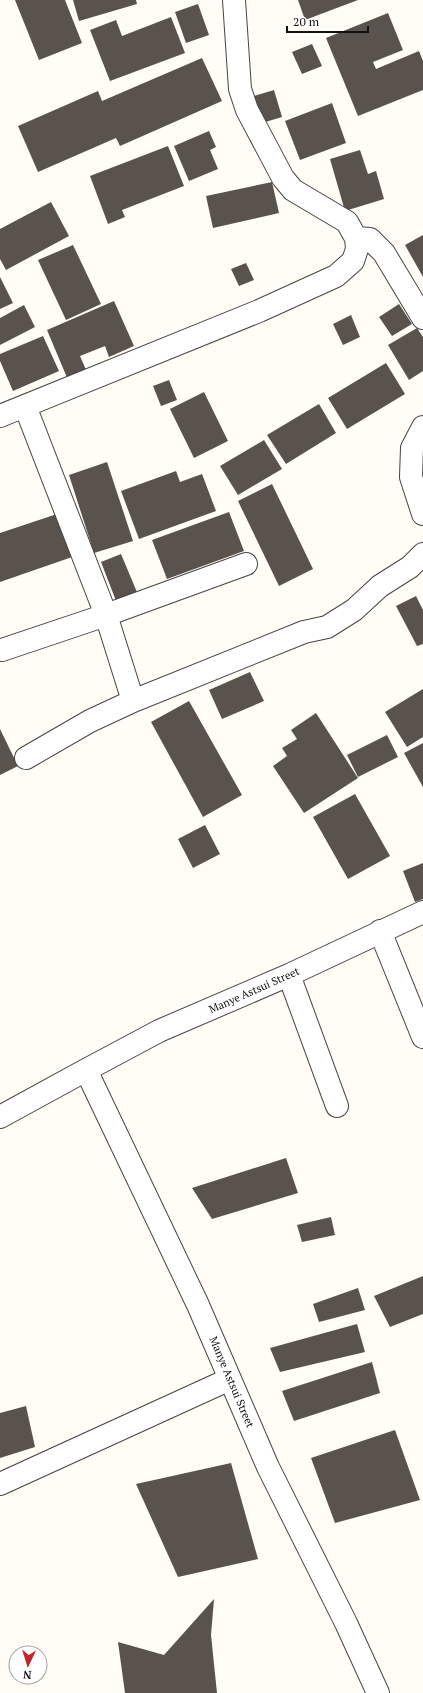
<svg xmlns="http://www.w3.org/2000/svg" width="423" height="1693" font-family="'PT Serif',serif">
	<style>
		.building { fill: #5a524d }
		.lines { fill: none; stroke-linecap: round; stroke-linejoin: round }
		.minor-casing { stroke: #444; stroke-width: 24 }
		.minor { stroke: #fff; stroke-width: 22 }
		.labels { text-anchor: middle; stroke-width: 4; stroke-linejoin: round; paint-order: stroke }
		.street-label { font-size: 11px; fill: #111; stroke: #fff }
	</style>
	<rect width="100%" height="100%" fill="#fffdf5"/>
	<path class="building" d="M15,0H65L82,43L39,60Z
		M73,0H136L137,4L79,21Z
		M298,0H358L305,20Z
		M198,4L209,35L186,43L175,12Z
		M388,13L403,50L373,62L376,69L419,51L423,61V90L358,116L326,38Z
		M171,17L185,53L110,81L90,30L116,20L122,36Z
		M312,44L322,66L302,74L292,52Z
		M202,58L222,101L120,146L116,138L38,172L18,126L98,91L102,101Z
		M274,90L282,117L262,123L254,96Z
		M332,103L346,143L300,160L285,121Z
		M209,131L216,147L210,150L218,169L189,181L174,146Z
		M168,146L184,186L122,210L125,217L108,224L90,176Z
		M360,150L368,174L376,171L384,199L345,211L330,159Z
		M272,182L279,213L213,228L206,196Z
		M51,202L69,236L6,270L0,259V229Z
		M423,235V277L405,245Z
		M73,245L101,304L66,320L38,260Z
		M246,263L254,280L239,286L231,269Z
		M0,277L13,303L0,309Z
		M114,301L134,346L109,357L105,346L80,356L87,372L68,380L47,330Z
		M399,304L412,324L392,336L379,317Z
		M24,305L35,327L0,345V318Z
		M351,315L360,337L343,345L333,324Z
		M417,328L423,337V371L409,380L388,345Z
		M43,336L59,371L13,391L0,361V354Z
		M386,363L405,394L347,429L328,398Z
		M169,380L177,400L161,406L153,386Z
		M204,392L228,441L194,458L170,409Z
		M319,404L336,433L286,464L267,435Z
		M264,440L282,469L238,495L220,466Z
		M107,462L133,541L94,553L69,475Z
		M176,471L180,482L202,474L216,511L139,539L121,491Z
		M272,484L313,569L279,586L238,501Z
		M229,512L244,551L167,579L152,540Z
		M60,513L75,556L0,582V533Z
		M121,554L139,597L118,606L101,562Z
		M416,596L423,610V644L417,646L396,606Z
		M250,672L264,701L222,719L209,690Z
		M423,689V737L407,747L385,712Z
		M189,701L242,795L203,817L151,722Z
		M316,713L358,778L304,813L273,766L287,756L282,748L297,739L291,730Z
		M0,729L18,766L0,775Z
		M387,735L398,757L358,777L347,755Z
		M423,743V787L404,753Z
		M355,794L390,856L348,879L313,817Z
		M205,825L220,854L193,868L178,839Z
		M423,863V899L415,902L403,871Z
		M286,1158L298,1193L212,1219L192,1188Z
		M331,1217L335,1235L302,1242L297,1225Z
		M423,1276V1314L390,1327L374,1296Z
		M358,1288L365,1310L319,1322L313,1304Z
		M357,1324L365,1352L280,1372L270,1348Z
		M372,1362L380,1393L294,1421L282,1391Z
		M26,1406L35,1447L0,1458V1413Z
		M395,1430L420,1500L335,1523L311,1458Z
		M231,1463L258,1559L178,1577L136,1484Z
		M214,1599L211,1635L217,1693H125L118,1642L164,1655Z"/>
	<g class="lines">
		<g class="minor-casing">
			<path id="minor" d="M356,238L370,239L384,253L423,318
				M25,406L106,615L133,701
				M0,416L259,311L336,276L353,261L357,249L356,238L347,222L293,190L283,178L247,110L240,89L234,0
				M423,427L412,448L411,477L423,514
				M2,650L106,615L246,564
				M26,758L90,721L133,701L304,632L327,627L354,610L380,586L410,567L423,554
				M380,931L423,1037
				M289,975L337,1106
				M0,1117L86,1070
				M0,1484L230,1379
				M378,1693L346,1623L268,1467L198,1305L86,1070L159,1031L289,975L423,912"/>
		</g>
		<use href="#minor" class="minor"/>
	</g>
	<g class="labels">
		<g class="street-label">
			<text transform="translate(254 990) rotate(-24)" y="4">Manye Astsui Street</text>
			<text transform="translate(232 1382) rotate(67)" y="4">Manye Astsui Street</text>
		</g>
	</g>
	<g transform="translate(28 1665) rotate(184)"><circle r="19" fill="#ffffff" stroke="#a0a0a0"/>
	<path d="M0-3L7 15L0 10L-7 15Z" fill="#c4262e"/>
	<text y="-6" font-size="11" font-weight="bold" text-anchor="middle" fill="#111111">N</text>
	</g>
	<path d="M287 26v6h81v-6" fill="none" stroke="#111111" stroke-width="2"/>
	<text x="293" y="26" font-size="12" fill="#111111" stroke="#ffffff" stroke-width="3" paint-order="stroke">20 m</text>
</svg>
